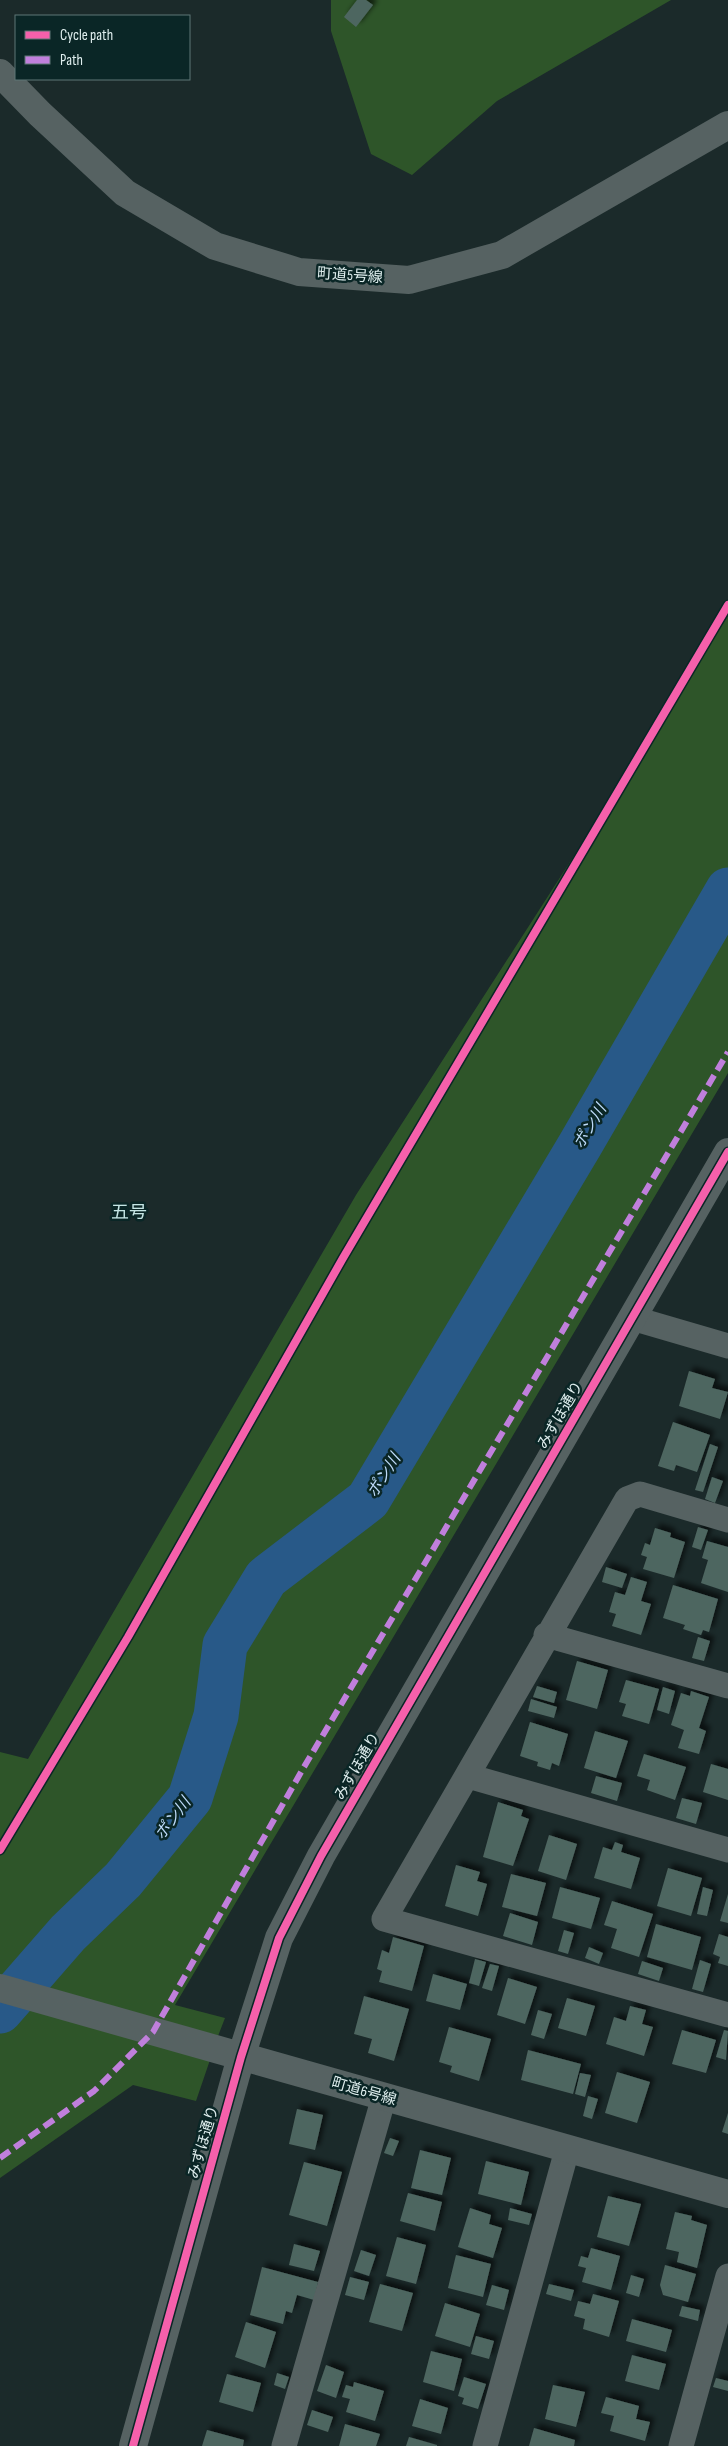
<svg xmlns="http://www.w3.org/2000/svg" width="728" height="2446" font-family="'Sofia Sans Condensed','Noto Sans JP',sans-serif">
	<style>
		.green { fill: #2e5529 }
		.lines { fill: none; stroke-linecap: round; stroke-linejoin: round }
		.river { stroke: #285988; stroke-width: 45 }
		.building { fill: #4e6660; filter: url(#shadow) }
		.street { stroke: #566262; stroke-width: 25 }
		.secondary { stroke: #566262; stroke-width: 28 }
		.quiet { stroke: #c07fdc; stroke-width: 6; stroke-dasharray: 12 6; stroke-linecap: butt }
		.cycleway-casing { stroke: #0a2626; stroke-width: 11 }
		.cycleway { stroke: #f560ab; stroke-width: 8 }
		.labels { text-anchor: middle; stroke-width: 5; stroke-linejoin: round; paint-order: stroke }
		.street-label { font-size: 15px; fill: #dfeeee; stroke: #0a2626 }
		.water-label { font-size: 16px; font-style: italic; fill: #bedbf9; stroke: #0a2626 }
		.quarter-label { font-size: 18px; fill: #c5e5e4; stroke: #0a2626 }
	</style>
	<defs>
		<filter id="shadow"><feDropShadow dx="4.5" dy="-4.5" stdDeviation="2.5" flood-color="#0009"/></filter>
	</defs>
	<rect width="100%" height="100%" fill="#1b2a2a"/>
	<path class="green" d="M331,0H671L497,101L412,175L371,154L331,31Z
		M728,616V1073L175,2005L225,2018L213,2049L0,1988V1752L28,1759L356,1195Z
		M0,2002L211,2057L196,2101L133,2085L0,2178Z"/>
	<g class="lines">
		<path class="river" d="M0,2011L68,1933L123,1880L190,1798L216,1716L225,1645L266,1578L368,1500L580,1145L728,890"/>
	</g>
	<path class="building" d="M357,0H366L373,5L356,27L344,17Z
		M689,1371L715,1379L712,1388L728,1392L720,1419L679,1406Z
		M673,1422L710,1435L697,1472L676,1465L674,1471L658,1466Z
		M710,1444L718,1447L703,1492L695,1490Z
		M712,1477L723,1481L715,1503L705,1499Z
		M698,1527L708,1530L701,1550L692,1547Z
		M655,1528L671,1533L670,1537L685,1542L674,1578L643,1569L647,1557L641,1555L645,1543L650,1545Z
		M707,1541L728,1547V1592L701,1583L708,1560L702,1558Z
		M606,1567L627,1574L622,1588L602,1582Z
		M631,1577L647,1582L641,1601L651,1604L641,1635L612,1626L616,1614L609,1612L615,1592L625,1595Z
		M673,1585L718,1599L709,1632L703,1630L701,1635L683,1629L685,1625L663,1618Z
		M698,1637L710,1641L704,1661L692,1658Z
		M577,1661L608,1670L597,1709L566,1700Z
		M626,1680L659,1689L649,1724L622,1716L626,1704L619,1702Z
		M537,1686L557,1692L554,1703L533,1697Z
		M663,1687L675,1691L669,1714L657,1710Z
		M691,1691L709,1697L699,1728L706,1731L699,1754L678,1748L684,1730L671,1725L681,1693L690,1696Z
		M531,1699L557,1707L554,1718L528,1711Z
		M530,1722L568,1734L559,1766L552,1763L550,1770L537,1766L538,1762L520,1756Z
		M595,1731L628,1741L616,1778L584,1768Z
		M644,1754L686,1767L675,1800L647,1790L650,1780L637,1776Z
		M711,1764L728,1769V1800L703,1792Z
		M596,1776L622,1783L617,1801L591,1793Z
		M682,1798L702,1803L696,1824L676,1818Z
		M498,1802L523,1810L521,1816L529,1819L513,1866L483,1857Z
		M549,1835L577,1844L566,1880L538,1871Z
		M615,1842L623,1845L621,1852L640,1858L631,1889L594,1878L603,1847L612,1850Z
		M456,1865L480,1872L477,1881L487,1884L478,1916L445,1906Z
		M668,1868L702,1878L691,1916L657,1906Z
		M511,1874L546,1883L537,1916L502,1907Z
		M560,1887L600,1898L591,1929L552,1918Z
		M703,1887L713,1890L707,1916L697,1914Z
		M728,1894V1923L720,1921Z
		M612,1901L653,1914L639,1957L611,1948L617,1929L604,1925Z
		M510,1913L538,1922L532,1945L503,1936Z
		M656,1924L701,1937L692,1970L647,1957Z
		M564,1930L574,1933L568,1954L558,1951Z
		M719,1934L728,1937V1966L718,1963L720,1957L713,1954Z
		M393,1937L424,1946L412,1991L379,1982L382,1971L377,1969L382,1950L389,1953Z
		M589,1947L603,1953L599,1964L585,1958Z
		M475,1959L486,1962L479,1986L469,1983Z
		M700,1960L711,1964L703,1992L692,1989Z
		M642,1961L663,1968L659,1981L638,1974Z
		M490,1964L499,1966L492,1991L482,1988Z
		M433,1974L467,1984L460,2010L426,2001Z
		M508,1978L537,1987L525,2024L497,2015Z
		M364,1996L409,2009L394,2061L368,2053L372,2039L354,2034Z
		M567,1998L595,2006L586,2036L558,2028Z
		M630,2006L646,2010L642,2024L653,2027L644,2056L606,2044L614,2017L626,2021Z
		M538,2010L552,2014L544,2039L531,2035Z
		M449,2027L491,2039L479,2081L450,2072L452,2066L439,2062Z
		M682,2030L716,2040L706,2073L672,2064Z
		M724,2030L728,2031L726,2060L716,2057Z
		M528,2050L581,2064L573,2094L521,2080Z
		M617,2072L650,2082L637,2123L605,2113Z
		M580,2073L591,2075L585,2097L575,2094Z
		M588,2096L598,2099L592,2119L583,2116Z
		M297,2109L323,2115L315,2150L289,2144Z
		M728,2113V2134L722,2132Z
		M390,2138L399,2141L393,2156L384,2153Z
		M420,2150L451,2158L442,2195L411,2188Z
		M486,2161L529,2172L521,2205L478,2194Z
		M304,2162L342,2172L327,2226L289,2215Z
		M408,2193L442,2202L435,2231L400,2221Z
		M608,2196L641,2204L629,2246L597,2237Z
		M470,2208L491,2215L489,2224L502,2228L493,2258L458,2247Z
		M510,2208L532,2214L529,2225L508,2220Z
		M675,2212L692,2216L691,2220L707,2225L697,2268L677,2262L679,2252L666,2249Z
		M397,2237L426,2245L416,2284L386,2276Z
		M294,2244L320,2251L314,2271L289,2265Z
		M591,2248L620,2256L611,2290L582,2282L586,2268L578,2266L581,2256L588,2258Z
		M361,2250L376,2255L369,2276L354,2271Z
		M456,2255L491,2264L483,2297L448,2288Z
		M665,2265L696,2274L688,2302L663,2295L660,2285Z
		M262,2267L318,2282L314,2300L297,2295L292,2313L286,2311L283,2324L250,2315Z
		M631,2275L644,2279L639,2297L626,2293Z
		M350,2277L369,2282L364,2300L345,2295Z
		M380,2284L413,2293L402,2331L369,2322Z
		M549,2284L574,2290L571,2301L546,2294Z
		M492,2285L509,2290L504,2310L486,2305Z
		M593,2294L619,2301L609,2337L583,2329L585,2319L574,2316L578,2301L590,2304Z
		M445,2303L480,2314L470,2347L435,2336Z
		M682,2306L700,2310L698,2321L679,2316Z
		M632,2319L672,2330L666,2352L626,2341Z
		M246,2322L276,2332L265,2368L235,2357Z
		M476,2336L494,2341L489,2359L471,2354Z
		M431,2351L462,2359L454,2391L423,2382Z
		M632,2355L666,2364L659,2390L625,2381Z
		M326,2365L344,2372L336,2398L317,2391Z
		M277,2373L289,2377L285,2389L274,2385Z
		M227,2374L261,2383L253,2412L219,2402Z
		M464,2377L486,2384L478,2409L462,2404L464,2398L458,2396Z
		M716,2378L728,2381V2391L713,2387Z
		M354,2382L384,2391L375,2421L346,2412L350,2399L342,2397L346,2385L353,2387Z
		M553,2385L585,2392L576,2427L545,2419Z
		M606,2397L639,2406L636,2419L650,2422L645,2441L610,2431L614,2416L601,2413Z
		M420,2399L448,2408L441,2434L412,2426Z
		M312,2410L333,2417L328,2432L307,2425Z
		M345,2424L380,2434L376,2446H339Z
		M534,2428L575,2440L574,2446H529Z
		M207,2430L244,2440L243,2446H202Z
		M409,2437L437,2445V2446H406Z"/>
	<g class="lines">
		<path class="street" d="M632,1318L728,1346
			M728,1520L640,1494L627,1499L384,1919L728,2015
			M546,1635L728,1686
			M468,1776L728,1850
			M284,2446L384,2097
			M485,2446L567,2150
			M681,2446L728,2276"/>
		<path class="secondary" d="M0,73L40,114L125,193L215,246L299,272L409,280L502,255L728,125
			M0,1988L728,2194
			M133,2446L241,2057L279,1938L321,1856L728,1152"/>
		<path class="quiet" d="M0,2158L94,2091L153,2032L304,1767L728,1052"/>
		<g class="cycleway-casing">
			<path id="cycleway" d="M0,1850L128,1637L343,1258L728,605
				M133,2446L241,2057L279,1938L321,1856L728,1152"/>
		</g>
		<use href="#cycleway" class="cycleway"/>
	</g>
	<g class="labels">
		<g class="street-label">
			<text transform="translate(350 275) rotate(4)" y="5">町道5号線</text>
			<text transform="translate(560 1415) rotate(-60)" y="5">みずほ通り</text>
			<text transform="translate(357 1766) rotate(-60)" y="5">みずほ通り</text>
			<text transform="translate(364 2091) rotate(16)" y="5">町道6号線</text>
			<text transform="translate(203 2142) rotate(-74)" y="5">みずほ通り</text>
		</g>
		<g class="water-label">
			<text transform="translate(589 1126) rotate(-59)" y="6">ポン川</text>
			<text transform="translate(383 1475) rotate(-58)" y="6">ポン川</text>
			<text transform="translate(172 1818) rotate(-53)" y="6">ポン川</text>
		</g>
		<g class="quarter-label">
			<text x="129" y="1218">五号</text>
		</g>
	</g>
	<rect x="15" y="15" width="175" height="65" fill="#0a2626" stroke="#5f7676"/>
	<rect x="25" y="31" width="25" height="8" fill="#f560ab" stroke="#5f7676"/>
	<text x="60" y="40" font-size="15" fill="#dfeeee">Cycle path</text>
	<rect x="25" y="56" width="25" height="8" fill="#c07fdc" stroke="#5f7676"/>
	<text x="60" y="65" font-size="15" fill="#dfeeee">Path</text>
</svg>
